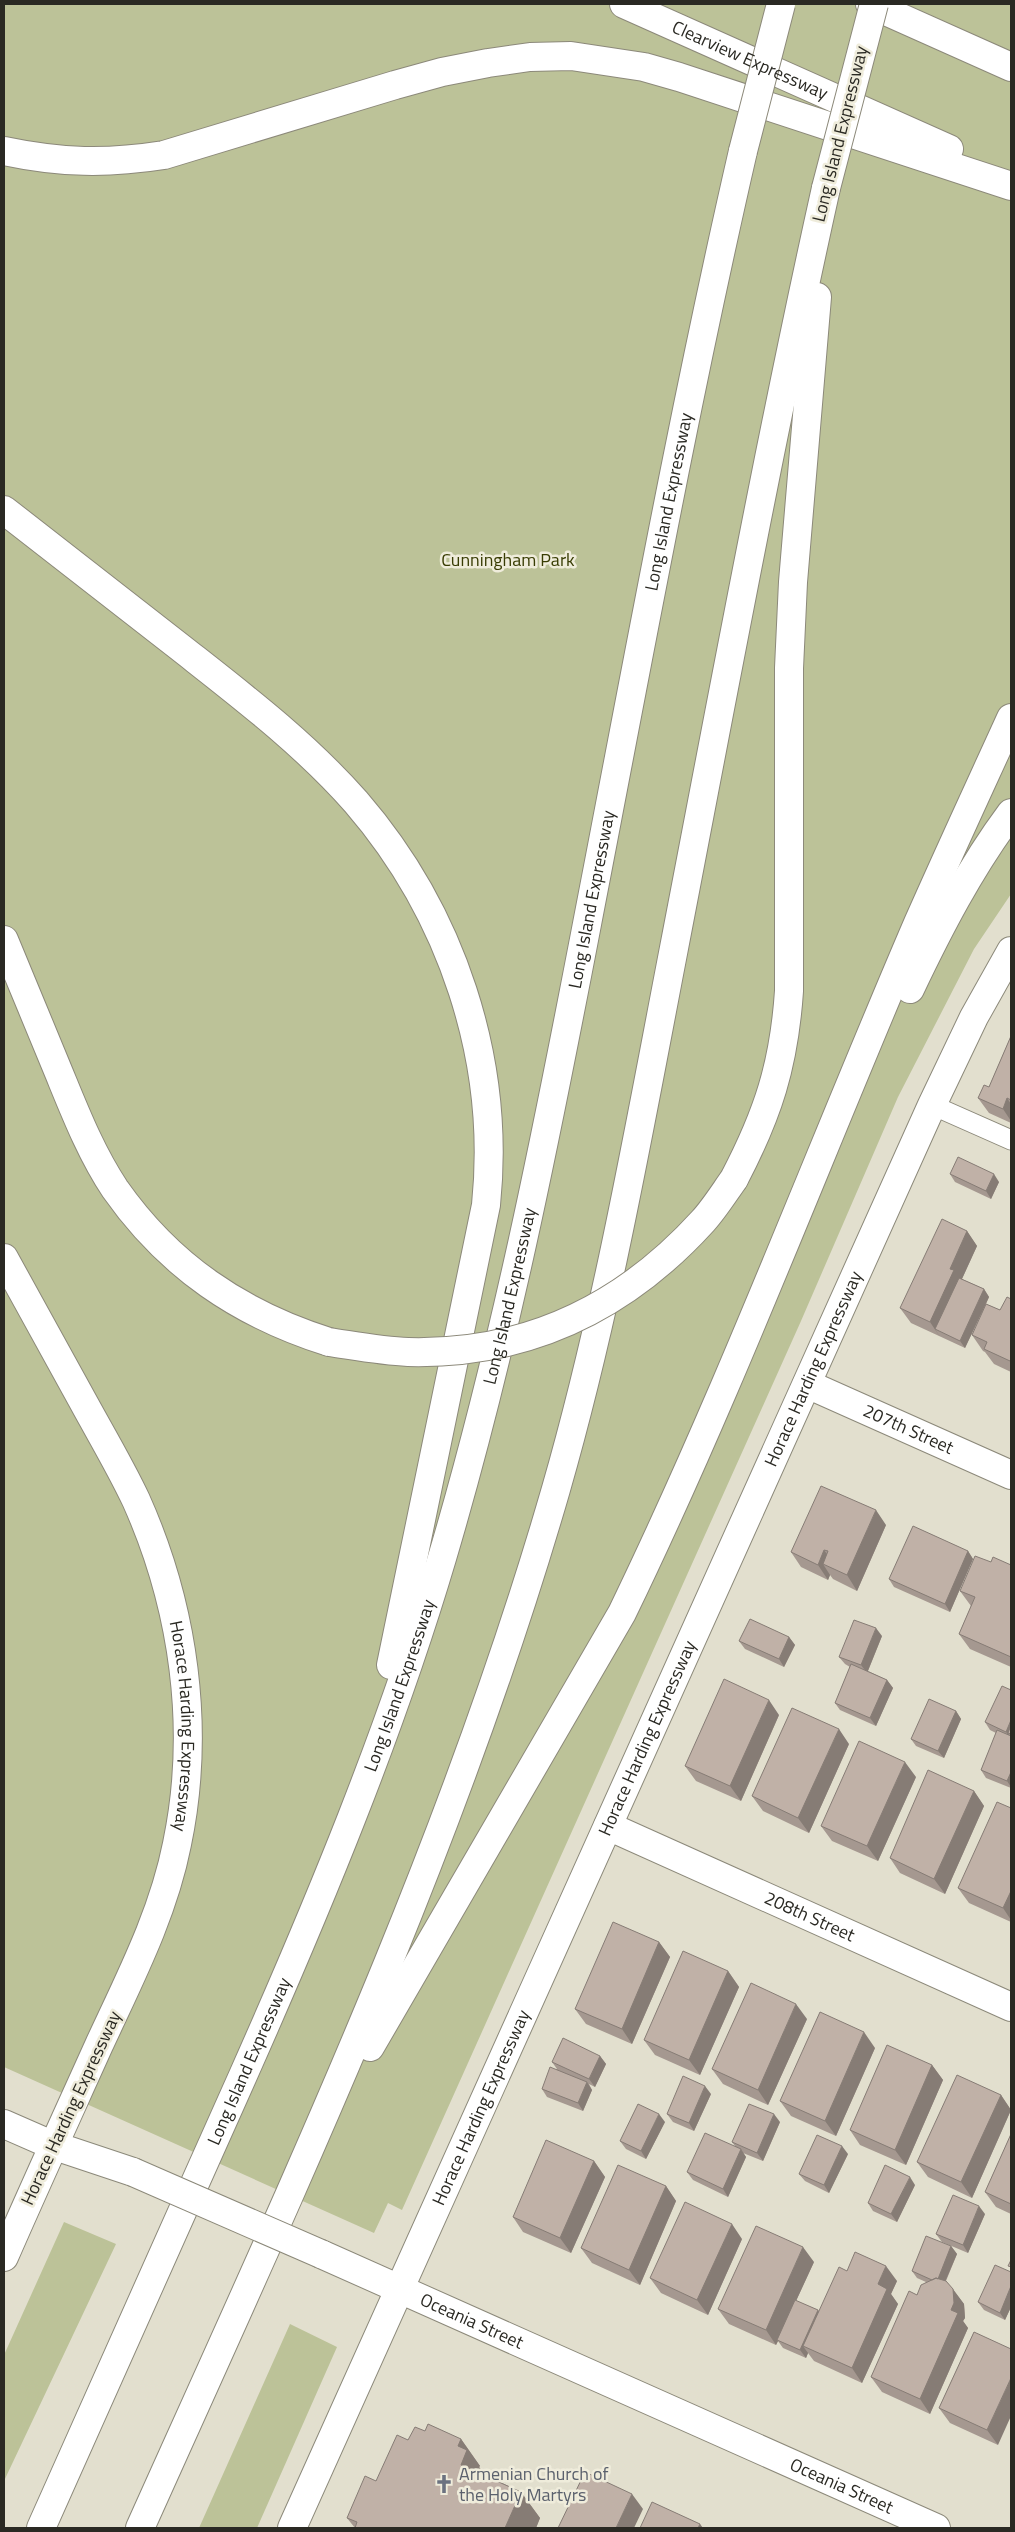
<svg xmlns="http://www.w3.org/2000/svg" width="1015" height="2532" font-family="'Titillium Web',sans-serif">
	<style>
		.green { fill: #bcc298 }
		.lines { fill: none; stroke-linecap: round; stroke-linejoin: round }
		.lane-casing { stroke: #8c897a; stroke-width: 21 }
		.street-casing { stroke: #8c897a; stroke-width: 30 }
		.primary-casing { stroke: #8c897a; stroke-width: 30 }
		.highway-casing { stroke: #8c897a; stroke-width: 30 }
		.lane { stroke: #fff; stroke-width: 19 }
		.street { stroke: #fff; stroke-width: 28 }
		.primary { stroke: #fff; stroke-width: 28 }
		.highway { stroke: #fff; stroke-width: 28 }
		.street-bridge-casing { stroke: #8c897a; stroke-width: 30; stroke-linecap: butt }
		.highway-bridge-casing { stroke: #8c897a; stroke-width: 30; stroke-linecap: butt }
		.street-bridge { stroke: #fff; stroke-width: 28 }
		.highway-bridge { stroke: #fff; stroke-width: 28 }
		.wall { fill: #a59890 }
		.shaded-wall { fill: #867c75 }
		.building { fill: #c0b1a7; stroke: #867c75 }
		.labels { text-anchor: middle; stroke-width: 5; stroke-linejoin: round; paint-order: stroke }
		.street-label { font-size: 18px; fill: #2a2923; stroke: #efecdb }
		.park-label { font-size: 18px; fill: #383c03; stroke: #efecdb }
		.worship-label { font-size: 18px; fill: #5b616d; stroke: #efecdb; text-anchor: start }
	</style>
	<rect width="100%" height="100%" fill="#e2dfce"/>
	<path class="green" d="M4,4H1011V894L974,949L898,1097L801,1321L402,2210L388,2203L374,2233L4,2067Z
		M64,2222L116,2244L4,2481V2355Z
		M290,2324L337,2347L257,2528H199Z"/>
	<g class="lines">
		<g class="lane-casing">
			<path id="lane" d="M932,1105L1011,1140"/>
		</g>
		<g class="street-casing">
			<g id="street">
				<path id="s1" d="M807,1384L1011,1475"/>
				<path id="s2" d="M608,1826L1011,2007"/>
				<path d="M4,2124L52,2145L133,2172"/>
				<path id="s3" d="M321,2254L936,2528"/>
			</g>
		</g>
		<g class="primary-casing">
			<g id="primary">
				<path id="s4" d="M4,1258C31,1307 58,1356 85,1405C102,1436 121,1468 136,1500C184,1607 201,1729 177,1844C163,1915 129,1980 99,2045C67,2116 35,2186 4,2257"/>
				<path id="s5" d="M292,2528L932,1105L974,1017L1011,951"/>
			</g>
		</g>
		<g class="highway-casing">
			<g id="highway">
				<path id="s6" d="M624,4L949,149"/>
				<path d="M870,4L1011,67"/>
				<path d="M4,151C61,163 107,164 164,155L395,85L442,72L488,63L530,57L571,56L644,67L679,77L1011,186"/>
				<path d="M4,510C63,556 122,602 181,648C242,696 304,743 356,802C452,913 501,1060 486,1205L391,1665"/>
				<path d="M4,940C22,984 41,1029 59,1073C75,1112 91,1153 115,1189C169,1266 240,1314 329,1342"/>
				<path d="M910,989C939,928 970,868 1011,813"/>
				<path d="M734,1179C768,1114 784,1065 789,991V668L793,582L817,297"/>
				<path d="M370,2047L622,1613C731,1388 819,1153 918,923C948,855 980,786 1011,718"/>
				<path id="s7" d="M41,2528C109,2376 178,2224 245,2071C319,1904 390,1733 442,1558C504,1349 546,1137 587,924C637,666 684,407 743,151"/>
				<path d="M140,2528C293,2187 452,1849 556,1489C607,1312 639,1129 674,948C723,694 770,440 826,188"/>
			</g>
		</g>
		<use href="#lane" class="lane"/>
		<use href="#street" class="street"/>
		<use href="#primary" class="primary"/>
		<use href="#highway" class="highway"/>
		<g class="street-bridge-casing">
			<path id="street-bridge" d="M133,2172L321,2254"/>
		</g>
		<g class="highway-bridge-casing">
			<path id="highway-bridge" d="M743,151L781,4
				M826,188L874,4
				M329,1342C356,1346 382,1351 408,1352C527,1355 624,1308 703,1221C714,1209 724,1193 734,1179"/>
		</g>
		<use href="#street-bridge" class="street-bridge"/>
		<use href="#highway-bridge" class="highway-bridge"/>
	</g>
	<path class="wall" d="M1011,1036V1123L989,1113L978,1098L989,1087Z
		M950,1174L999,1182L991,1199L955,1182Z
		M967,1231L977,1246L962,1279L984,1289L989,1297L986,1304L1000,1310L1011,1299V1372L994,1364L985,1352L983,1351L972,1335L986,1304L965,1348L911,1323L900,1308Z
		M886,1525L857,1591L833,1579L830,1575L828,1580L801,1567L791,1552Z
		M968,1551L973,1559L950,1612L894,1587L889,1579Z
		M991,1562L1011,1565V1667L970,1649L959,1634L971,1606L960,1591Z
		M882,1636L868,1671L887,1680L893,1688L876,1726L840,1710L835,1703L850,1667L845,1664L839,1657Z
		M789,1637L795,1645L784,1667L745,1649L739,1641Z
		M1011,1690V1788L986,1778L981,1770L996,1733L990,1730L985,1722Z
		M956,1711L961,1719L944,1758L916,1746L911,1739Z
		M779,1715L741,1801L696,1781L685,1766Z
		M849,1744L809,1833L763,1811L752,1796Z
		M916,1777L878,1861L832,1841L821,1826Z
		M974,1791L984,1806L945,1894L900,1873L890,1858Z
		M1011,1808V1922L969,1903L958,1888Z
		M659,1942L670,1957L632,2044L586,2024L575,2009Z
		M728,1971L739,1987L700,2075L655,2055L644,2040Z
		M807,2019L768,2105L723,2084L712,2069Z
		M875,2048L836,2136L791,2116L780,2101Z
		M600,2056L606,2064L595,2087L589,2084L592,2090L583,2111L547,2097L542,2089L557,2069L552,2062Z
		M932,2065L943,2080L906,2165L860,2145L850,2130Z
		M711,2094L694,2131L673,2122L667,2114Z
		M1001,2095L1011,2110L972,2198L928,2177L917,2162Z
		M665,2122L646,2159L626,2149L620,2141Z
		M780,2122L763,2161L743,2153L746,2157L728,2197L693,2180L687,2172L735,2146L732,2142Z
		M1011,2134V2214L996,2207L985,2192Z
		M848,2154L829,2193L805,2181L799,2174Z
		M594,2161L605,2177L571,2253L523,2232L513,2217Z
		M915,2185L897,2222L873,2211L868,2203Z
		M666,2186L676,2201L640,2285L592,2263L581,2248Z
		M985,2214L968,2253L942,2242L936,2234Z
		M742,2239L708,2315L661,2293L650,2278Z
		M951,2246L957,2254L946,2281L964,2304L965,2318L963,2321L968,2328L930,2414L882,2392L871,2377L917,2295L926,2282L917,2278L912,2271Z
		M814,2262L796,2301L818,2310L819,2312L847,2271L897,2281L891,2294L898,2304L862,2383L814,2361L808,2353L806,2358L783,2348L778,2341L776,2345L729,2324L718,2309Z
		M1011,2272V2307L1005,2320L984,2310L978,2302Z
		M974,2332L998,2445L950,2423L939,2408Z
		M461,2439L480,2466L479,2467L485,2475L521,2492L540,2518L536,2528H355L347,2518L408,2440Z"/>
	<path class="shaded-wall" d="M1007,1098L1011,1104V1121L1003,1109Z
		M994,1174L999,1182L991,1199L986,1191Z
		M967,1231L977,1246L961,1281L935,1329L940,1337L930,1322L950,1269Z
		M984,1289L989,1297L965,1348L960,1341Z
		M876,1510L886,1525L857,1591L847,1575Z
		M824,1550L835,1565L823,1564L830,1575L828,1580L818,1565Z
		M968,1551L973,1559L950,1612L945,1604Z
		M876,1628L882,1636L867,1673L861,1665Z
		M789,1637L795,1645L784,1667L779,1659Z
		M887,1680L893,1688L876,1726L870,1718Z
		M769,1700L779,1715L741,1801L730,1786Z
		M956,1711L961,1719L944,1758L938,1751Z
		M1011,1720V1734L1008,1733L1011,1737V1739L1006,1732Z
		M839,1729L849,1744L809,1833L798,1818Z
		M905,1762L916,1777L878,1861L867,1846Z
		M1011,1772V1787L1007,1781Z
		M974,1791L984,1806L945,1894L934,1879Z
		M1011,1891V1920L1003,1908Z
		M659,1942L670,1957L632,2044L622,2029Z
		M728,1971L739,1987L700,2075L689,2060Z
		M796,2004L807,2019L768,2105L758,2090Z
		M864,2032L875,2048L836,2136L825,2121Z
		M600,2056L606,2064L595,2087L589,2079Z
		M932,2065L943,2080L906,2165L895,2150Z
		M587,2082L592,2090L583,2111L578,2103Z
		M705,2086L711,2094L694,2131L689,2123Z
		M1001,2095L1011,2110L972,2198L961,2182Z
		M659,2114L665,2122L646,2159L641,2151Z
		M774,2114L780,2122L763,2161L757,2153Z
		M842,2146L848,2154L829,2193L824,2185Z
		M741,2149L746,2157L728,2197L723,2189Z
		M594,2161L605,2177L571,2253L560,2238Z
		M910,2177L915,2185L897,2222L891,2214Z
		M666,2186L676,2201L640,2285L629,2270Z
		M979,2206L985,2214L968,2253L963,2245Z
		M732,2224L742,2239L708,2315L697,2300Z
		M951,2246L957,2254L942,2289L937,2281Z
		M803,2247L814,2262L778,2340H777L778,2341L776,2345L766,2330Z
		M886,2266L897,2281L891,2294L898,2304L862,2383L852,2368L878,2284Z
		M1011,2286V2307L1005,2320L1000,2313Z
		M953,2289L964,2304L965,2318L963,2321L968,2328L930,2414L920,2399L951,2310Z
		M818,2310L823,2318L803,2346L808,2353L806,2358L800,2350Z
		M1011,2378V2416L998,2445L987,2430Z
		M461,2439L480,2466L479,2467L486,2476L461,2465L458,2446Z
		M521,2492L540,2518L536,2528H505Z
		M632,2494L643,2509L634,2528H616Z
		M700,2524L703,2528H698Z"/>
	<path class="building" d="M1011,1036V1100L1007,1098L1003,1109L978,1098L984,1085L989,1087Z
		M958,1157L994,1174L986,1191L950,1174Z
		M942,1219L967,1231L950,1269L954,1270L930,1322L900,1308Z
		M959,1278L984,1289L960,1341L935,1329Z
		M1007,1297L1011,1299V1359L1010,1361L984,1349L987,1342L972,1335L986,1304L1000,1310Z
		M821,1486L876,1510L847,1575L823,1564L828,1551L824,1550L818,1565L791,1552Z
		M913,1526L968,1551L945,1604L889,1579Z
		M975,1556L991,1562L993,1557L1011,1565V1657L959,1634L975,1597L960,1591Z
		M750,1619L789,1637L779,1659L739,1641Z
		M854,1620L876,1628L861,1665L839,1657Z
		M851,1664L887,1680L870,1718L835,1703Z
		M724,1679L769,1700L730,1786L685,1766Z
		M1002,1686L1011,1690V1720L1006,1732L985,1722Z
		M929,1699L956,1711L938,1751L911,1739Z
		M792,1708L839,1729L798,1818L752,1796Z
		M1011,1725V1734L1008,1733Z
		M997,1730L1011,1736V1772L1007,1781L981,1770Z
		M859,1741L905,1762L867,1846L821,1826Z
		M928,1770L974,1791L934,1879L890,1858Z
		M997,1802L1011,1808V1891L1003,1908L958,1888Z
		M613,1922L659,1942L622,2029L575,2009Z
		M683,1951L728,1971L689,2060L644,2040Z
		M751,1983L796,2004L758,2090L712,2069Z
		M820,2012L864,2032L825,2121L780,2101Z
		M563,2038L600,2056L589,2079L552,2062Z
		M887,2045L932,2065L895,2150L850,2130Z
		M550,2067L587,2082L578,2103L542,2089Z
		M957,2075L1001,2095L961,2182L917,2162Z
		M683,2076L705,2086L689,2123L667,2114Z
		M638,2104L659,2114L641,2151L620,2141Z
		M749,2104L774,2114L757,2153L732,2142Z
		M705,2133L741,2149L723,2189L687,2172Z
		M1011,2134V2204L985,2192Z
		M817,2135L842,2146L824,2185L799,2174Z
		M546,2140L594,2161L560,2238L513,2217Z
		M618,2165L666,2186L629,2270L581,2248Z
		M885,2165L910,2177L891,2214L868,2203Z
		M953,2195L979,2206L963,2245L936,2234Z
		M685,2202L732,2224L697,2300L650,2278Z
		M756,2226L803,2247L766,2330L718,2309Z
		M926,2236L951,2246L938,2279L936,2278L932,2280L912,2271Z
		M855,2252L886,2266L878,2284L887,2289L852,2368L803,2346L839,2267L847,2271Z
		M1011,2260V2267L1008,2266Z
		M995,2265L1011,2272V2286L1000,2313L978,2302Z
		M936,2278L946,2281L953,2289L954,2303L951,2310L958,2313L920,2399L871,2377L909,2291L917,2295L921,2285Z
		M795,2300L818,2310L800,2350L777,2340Z
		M974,2332L1011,2349V2378L987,2430L939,2408Z
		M428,2424L461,2439L458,2446L467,2450L461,2465L521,2492L505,2528H355L357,2522L347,2518L365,2476L376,2481L397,2435L408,2440L415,2427L425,2431Z
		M585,2472L632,2494L616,2528H558Z
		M652,2502L700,2524L698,2528H640Z"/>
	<defs>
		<g id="church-bare" transform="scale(1.5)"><path d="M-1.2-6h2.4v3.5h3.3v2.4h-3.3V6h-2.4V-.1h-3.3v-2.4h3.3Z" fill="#6b7280" stroke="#efecdb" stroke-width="2.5" paint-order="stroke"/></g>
	</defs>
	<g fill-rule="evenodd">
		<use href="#church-bare" x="444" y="2484"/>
	</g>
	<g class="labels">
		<g class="street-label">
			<text dy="6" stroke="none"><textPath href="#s6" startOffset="138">Clearview Expressway</textPath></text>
			<text transform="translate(840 134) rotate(-76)" y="6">Long Island Expressway</text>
			<text dy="6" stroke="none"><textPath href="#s7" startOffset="2131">Long Island Expressway</textPath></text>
			<text dy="6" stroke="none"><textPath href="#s7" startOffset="1726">Long Island Expressway</textPath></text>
			<text dy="6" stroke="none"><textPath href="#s7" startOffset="1321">Long Island Expressway</textPath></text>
			<text dy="6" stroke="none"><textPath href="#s5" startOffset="1271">Horace Harding Expressway</textPath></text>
			<text dy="6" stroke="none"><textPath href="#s1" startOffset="111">207th Street</textPath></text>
			<text dy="6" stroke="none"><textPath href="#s7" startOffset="916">Long Island Expressway</textPath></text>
			<text dy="6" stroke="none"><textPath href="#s4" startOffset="509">Horace Harding Expressway</textPath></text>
			<text dy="6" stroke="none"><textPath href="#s5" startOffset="866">Horace Harding Expressway</textPath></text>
			<text dy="6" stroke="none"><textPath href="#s2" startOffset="221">208th Street</textPath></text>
			<text dy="6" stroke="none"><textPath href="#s7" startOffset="511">Long Island Expressway</textPath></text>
			<text dy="6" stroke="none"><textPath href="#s5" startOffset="461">Horace Harding Expressway</textPath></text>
			<text transform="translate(71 2108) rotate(-65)" y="6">Horace Harding Expressway</text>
			<text dy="6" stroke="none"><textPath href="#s3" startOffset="165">Oceania Street</textPath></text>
			<text dy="6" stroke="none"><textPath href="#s3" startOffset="570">Oceania Street</textPath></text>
		</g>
		<g class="park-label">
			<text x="508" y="566">Cunningham Park</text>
		</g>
		<g class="worship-label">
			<text x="459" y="2480">Armenian Church of<tspan x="459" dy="21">the Holy Martyrs</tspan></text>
		</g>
	</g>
	<rect width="1015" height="2532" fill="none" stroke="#2a2923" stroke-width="10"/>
</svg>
